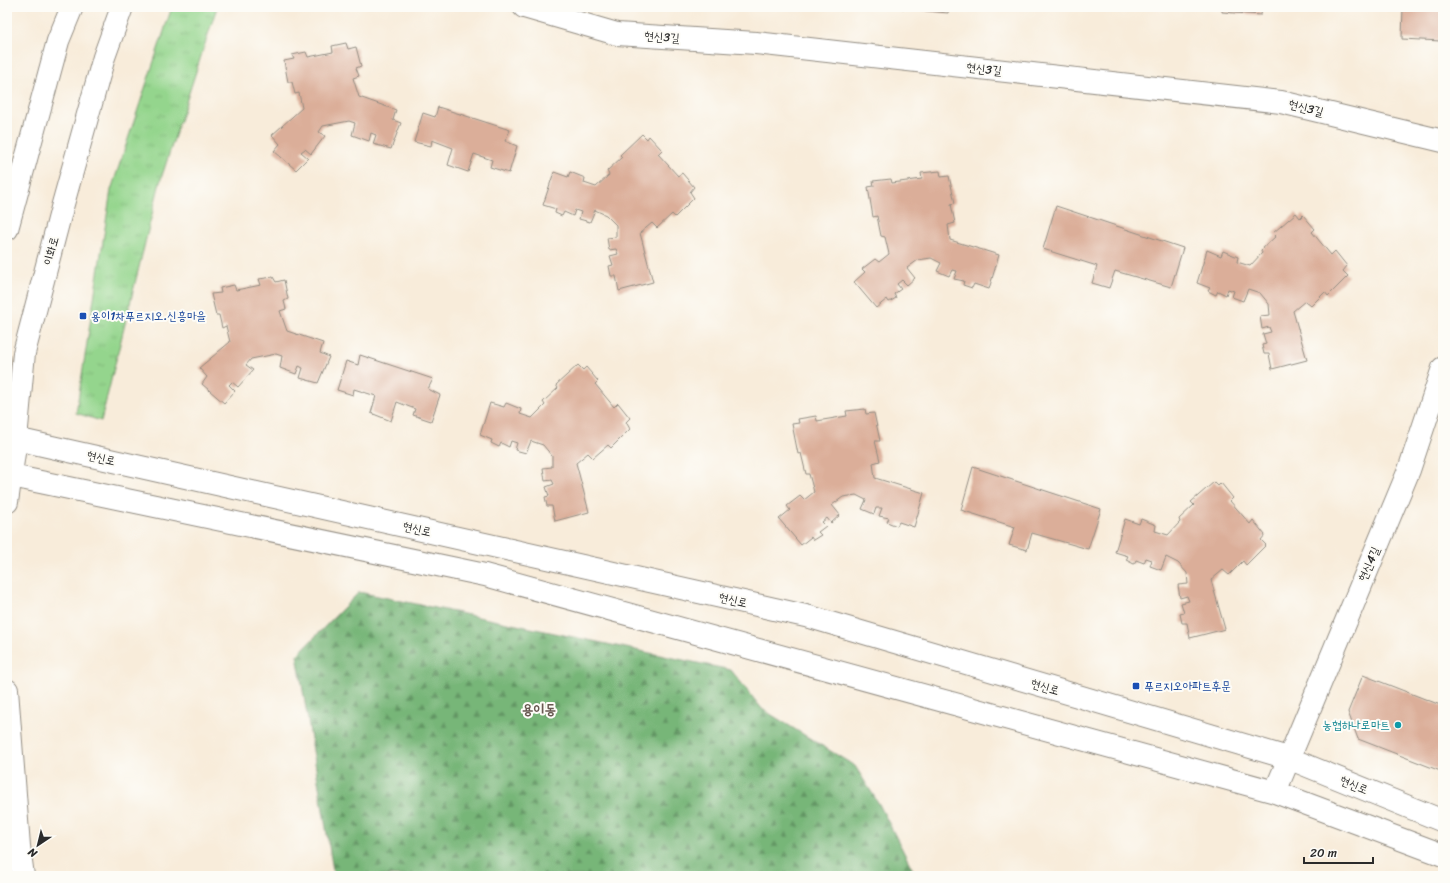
<svg xmlns="http://www.w3.org/2000/svg" width="1450" height="883" font-family="Sriracha,'Poor Story',sans-serif">
	<style>
		.grass { fill: url(#grass-tufts); stroke: #60805c }
		.forest { fill: url(#forest-firs); stroke: #517052 }
		.building { fill: #dbae99 }
		.lines { fill: none; stroke-linecap: round; stroke-linejoin: round }
		.minor-casing { stroke: #928c82; stroke-width: 24 }
		.minor { stroke: #fff; stroke-width: 22 }
		.transit-dot { fill: #1a4fb4; stroke: #fdfcf7; stroke-width: 1.5 }
		.culture-dot { fill: #0f9aa8; stroke: #fdfcf7; stroke-width: 1.5 }
		.labels { text-anchor: middle; stroke-width: 4; stroke-linejoin: round; paint-order: stroke }
		.street-label { font-size: 12px; fill: #2b2b2b; stroke: #fdfcf7 }
		.transit-label { font-size: 12px; fill: #164399; stroke: #fdfcf7; text-anchor: start }
		.culture-label { font-size: 12px; fill: #0d838f; stroke: #fdfcf7; text-anchor: end }
		.quarter-label { font-size: 14px; font-weight: bold; fill: #695952; stroke: #fdfcf7 }
	</style>
	<defs>
		<pattern id="grass-tufts" width="24" height="20" patternUnits="userSpaceOnUse"><rect width="24" height="20" fill="#94d58d"/><path d="M3 7l-1-3M5 7V3M7 7l1-3M15 17l-1-3M17 17v-4M19 17l1-3" fill="none" stroke="#80b77a"/></pattern>
		<pattern id="forest-firs" width="22" height="20" patternUnits="userSpaceOnUse"><rect width="22" height="20" fill="#77b678"/><path d="M5 1l3.5 6h-7zM16 11l3.5 6h-7z" fill="#629463"/></pattern>
	</defs>
	<rect width="100%" height="100%" fill="#fdfcf7"/>
	<filter id="ink" filterUnits="userSpaceOnUse"><feTurbulence type="fractalNoise" baseFrequency=".025" numOctaves="2"/><feDisplacementMap in="SourceGraphic" scale="8" xChannelSelector="R" yChannelSelector="G"/><feConvolveMatrix kernelMatrix="1 2 1 2 8 2 1 2 1" color-interpolation-filters="sRGB"/></filter>
	<filter id="wash" filterUnits="userSpaceOnUse"><feTurbulence type="fractalNoise" baseFrequency=".012" numOctaves="4" result="noise"/><feDisplacementMap in="SourceGraphic" scale="16" xChannelSelector="R" yChannelSelector="G"/><feGaussianBlur stdDeviation="0.9" result="paint"/><feColorMatrix in="noise" values="0 0 0 0 0 0 0 0 0 0 0 0 0 0 0 0 0 1.4 0 .05"/><feComposite in="paint" operator="in"/></filter>
	<g filter="url(#wash)">
		<rect width="100%" height="100%" fill="#f8ecda"/>
		<path class="grass" d="M172,7H217L160,182L101,421L76,413L111,190Z"/>
		<path class="forest" d="M359,592L731,670L762,709L855,766L879,804L916,876H334L297,655Z"/>
		<g id="blocks">
			<path class="building" d="M896,7H949L948,13L896,8Z
				M1222,7H1262L1261,15L1222,12Z
				M1403,7H1443L1441,41L1402,39Z
				M346,43L348,49L356,47L361,66L356,68L359,76L353,78L359,97L396,110L393,120L401,123L391,149L373,144L376,135L371,133L369,141L352,135L355,123L349,121L323,126L319,132L325,136L311,154L305,149L301,152L308,158L296,170L274,151L280,144L272,135L302,108L299,93L295,94L292,82H288L284,61L294,59L292,55L306,52L308,57L333,52L332,46Z
				M438,107L510,130L505,141L517,146L509,173L490,167L492,160L474,154L468,172L448,165L453,148L432,140L431,146L414,142L423,113L435,117Z
				M642,134L647,139L649,136L662,150L658,154L678,176L682,173L694,187L690,192L694,198L675,217L672,214L657,228L652,223L640,233L653,282L619,291L616,276H611L609,266L613,265L610,256L618,254L616,249L609,250L607,238L616,237V225L606,215L595,210L590,222L579,219L581,212L575,210L573,216L564,212L562,216L555,213L556,209L543,205L554,172L568,177L570,172L585,178L584,183L596,187L609,175L607,171L622,157L620,155Z
				M940,171L941,177L949,176L955,203L951,204L955,223L948,225L950,240L999,255L989,289L974,284L972,288L963,285L964,281L954,279L957,271L952,270L949,276L937,271L941,263L931,258L918,260L907,268L915,278L907,285L902,280L897,284L901,289L894,294L896,298L889,302L887,299L876,308L854,282L865,272L862,269L875,259L879,262L889,254L885,237L881,236L877,216L873,217L868,187L874,186L873,181L891,179L892,183L922,179L921,173Z
				M1056,206L1183,248L1171,287L1115,271L1109,288L1092,283L1097,266L1043,249Z
				M1296,213L1300,218L1303,215L1315,229L1312,232L1331,255L1335,251L1347,266L1343,271L1348,276L1328,296L1325,292L1311,306L1305,301L1293,311L1307,360L1272,369L1269,354H1264L1262,345L1266,344L1263,334L1271,332L1269,327L1262,329L1260,316L1270,315L1269,304L1260,293L1248,289L1243,301L1232,297L1234,291L1228,289L1226,295L1218,291L1216,295L1208,291L1210,288L1197,283L1207,250L1221,256L1223,251L1238,257L1237,262L1250,266L1262,253L1261,250L1276,236L1273,233Z
				M273,277L276,282L284,280L288,299L284,301L286,309L280,311L287,331L323,343L320,353L329,357L318,383L300,378L303,368L299,366L296,374L280,368L282,356L276,354L251,359L246,365L253,370L238,387L232,382L229,385L235,391L224,403L202,384L207,377L199,368L230,342L226,326L222,328L219,315H216L211,294L221,293L220,288L234,285L236,290L261,285L259,279Z
				M360,355L433,379L428,389L440,395L431,421L413,415L415,409L397,402L391,421L371,413L376,396L354,389L353,395L337,390L346,361L358,365Z
				M578,365L583,370L586,367L598,381L595,384L614,407L618,403L630,418L626,422L630,429L611,448L608,445L593,458L588,453L576,463L589,512L555,521L552,506H547L545,497L549,496L546,487L554,484L552,480L545,481L543,468L552,467V456L543,445L531,441L526,453L515,450L517,443L511,441L509,447L501,443L499,447L491,443L492,440L480,435L490,403L504,407L506,403L521,409L520,414L532,418L545,405L543,402L558,388L556,385Z
				M865,409L866,414L874,413L880,441H875L880,461L873,463L875,478L924,493L914,527L899,522L897,526L887,522L889,518L879,516L882,508H876L874,514L862,509L866,500L856,495L843,497L832,505L840,515L831,523L827,518L822,522L826,526L818,532L821,535L813,540L811,537L801,545L779,519L790,510L787,506L800,496L804,500L814,492L809,474H806L801,453L798,454L792,424L799,423L798,419L816,416L817,421L847,416L846,411Z
				M973,467L1101,509L1088,549L1032,533L1027,550L1009,545L1015,527L961,510Z
				M1214,482L1218,486L1221,483L1233,498L1230,501L1250,524L1253,520L1265,535L1261,540L1266,545L1246,565L1243,561L1229,575L1223,570L1211,580L1225,629L1190,638L1187,623H1182L1180,614L1184,613L1181,603L1189,601L1187,596L1180,598L1178,585L1188,584L1187,573L1178,563L1166,557L1161,570L1150,566L1152,560L1146,558L1144,563L1136,560L1134,564L1126,560L1128,556L1115,552L1125,519L1139,524L1141,519L1156,525L1155,531L1168,535L1180,522L1179,519L1194,505L1191,502Z
				M1363,675L1443,706V772L1358,739L1348,712Z"/>
		</g>
	</g>
	<g filter="url(#ink)">
		<use href="#blocks" fill-opacity="0" stroke="#928c82" stroke-width="1"/>
		<g class="lines">
			<g class="minor-casing">
				<path id="minor" d="M524,7L617,34L756,43L1281,102L1443,141
					M7,229L58,41L72,7
					M7,437L810,617L1288,758L1443,821
					M7,475L485,575L1275,792L1443,855
					M7,502L16,439L24,353L63,204L104,57L122,7
					M7,690L19,846L23,876
					M1275,792L1409,470L1443,368"/>
			</g>
			<use href="#minor" class="minor"/>
		</g>
	</g>
	<g class="transit-dot">
		<rect x="79" y="312" width="8" height="8" rx="2"/>
		<rect x="1132" y="682" width="8" height="8" rx="2"/>
	</g>
	<circle class="culture-dot" cx="1398" cy="725" r="4"/>
	<g class="labels">
		<g class="street-label">
			<text transform="translate(662 37) rotate(4)" y="4">현신3길</text>
			<text transform="translate(984 69) rotate(6)" y="4">현신3길</text>
			<text transform="translate(1306 108) rotate(14)" y="4">현신3길</text>
			<text transform="translate(51 251) rotate(-75)" y="4">이화로</text>
			<text transform="translate(101 458) rotate(13)" y="4">현신로</text>
			<text transform="translate(417 529) rotate(13)" y="4">현신로</text>
			<text transform="translate(1369 564) rotate(-67)" y="4">현신4길</text>
			<text transform="translate(733 600) rotate(13)" y="4">현신로</text>
			<text transform="translate(1045 687) rotate(16)" y="4">현신로</text>
			<text transform="translate(1354 785) rotate(22)" y="4">현신로</text>
		</g>
		<g class="transit-label">
			<text x="91" y="320">용이1차푸르지오.신흥마을</text>
			<text x="1144" y="690">푸르지오아파트후문</text>
		</g>
		<g class="culture-label">
			<text x="1390" y="729">농협하나로마트</text>
		</g>
		<g class="quarter-label">
			<text x="539" y="714">용이동</text>
		</g>
	</g>
	<rect width="1450" height="883" fill="none" stroke="#fdfcf7" stroke-width="24"/>
	<g transform="translate(38 845) rotate(215)" stroke="#fdfcf7" stroke-width="3" paint-order="stroke">
	<path d="M0-3L7 15L0 10L-7 15Z" fill="#2b2b2b"/>
	<text y="-6" font-size="11" font-weight="bold" text-anchor="middle" fill="#2b2b2b">N</text>
	</g>
	<path d="M1304 857v6h69v-6" fill="none" stroke="#2b2b2b" stroke-width="2"/>
	<text x="1310" y="857" font-size="12" fill="#2b2b2b" stroke="#fdfcf7" stroke-width="3" paint-order="stroke">20 m</text>
</svg>
